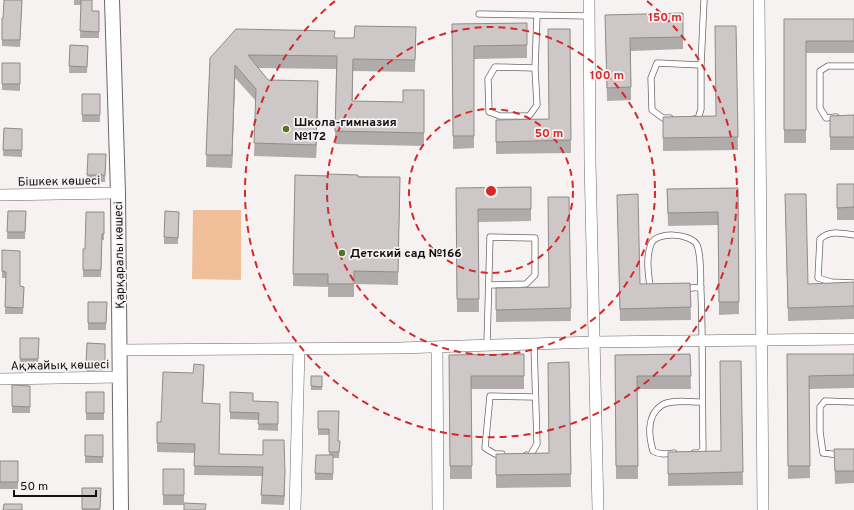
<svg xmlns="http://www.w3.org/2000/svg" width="854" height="510" font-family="Overpass,sans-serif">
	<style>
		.pitch { fill: #f0be99 }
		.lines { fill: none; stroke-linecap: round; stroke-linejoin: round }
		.service-casing { stroke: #6c6768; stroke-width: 7 }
		.minor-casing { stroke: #6c6768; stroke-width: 12 }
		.tertiary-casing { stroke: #6c6768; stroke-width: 16 }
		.service { stroke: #fff; stroke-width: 5.5 }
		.minor { stroke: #fff; stroke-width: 11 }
		.tertiary { stroke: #fff; stroke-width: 14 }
		.wall { fill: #b0acab }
		.shaded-wall { fill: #908c8b }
		.building { fill: #cdc8c7; stroke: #908c8b }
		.ring { fill: none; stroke: #d62828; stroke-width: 2; stroke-dasharray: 7 5 }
		.poi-dot { fill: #557227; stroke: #f7f2f2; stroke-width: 1.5 }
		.labels { text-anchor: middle; stroke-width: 3.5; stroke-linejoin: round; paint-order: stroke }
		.poi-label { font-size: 12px; font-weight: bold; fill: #131112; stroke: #f7f2f2; text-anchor: start }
		.street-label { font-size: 12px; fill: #131112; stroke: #f7f2f2 }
		.centre { fill: #d62828; stroke: #f7f2f2; stroke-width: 2 }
		.ring-label { font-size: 12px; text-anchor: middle; font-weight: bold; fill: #d62828; stroke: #f7f2f2; stroke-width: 3.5; stroke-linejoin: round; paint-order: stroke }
	</style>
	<rect width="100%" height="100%" fill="#f7f2f2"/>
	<path class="pitch" d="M193,210H241V280L192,279Z"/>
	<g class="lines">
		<g class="service-casing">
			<path id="service" d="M479,14L589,16
				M535,68L495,67L488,79L489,112L500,116H529L537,105L535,68L537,15
				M836,117L826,118L820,108V71L828,66H854
				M670,118H663L652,110L651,78L657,63L701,65
				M694,119H698L701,109V65L704,0
				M854,235C841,233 830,230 820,239L818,278L831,282L854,283
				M654,288H651L650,286C648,272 646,257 651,244C656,231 691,233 697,245C702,257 700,280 701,293C703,345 702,397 703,449L700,453H694
				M683,289L701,287
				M487,345L490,237L535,238V275L526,284L489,285
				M854,402L825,401L820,407V432L823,453L847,456L854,454
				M674,453C666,454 660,455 653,451C649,437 646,415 662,405C671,399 691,402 702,402
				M502,454H495L485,448L490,396L535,397
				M526,455L530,456L537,444L534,344"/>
		</g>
		<g class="minor-casing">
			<path id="minor" d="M589,0L590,162L598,510
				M759,0L763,510
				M0,195L118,193
				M437,347L438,510
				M120,350L399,348L595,342L854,339
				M0,379L120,377
				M295,510L299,349"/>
		</g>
		<g class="tertiary-casing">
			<path id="tertiary" d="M112,0L118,193L121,510"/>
		</g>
		<use href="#service" class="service"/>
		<use href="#minor" class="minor"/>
		<use href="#tertiary" class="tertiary"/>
	</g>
	<path class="wall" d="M22,0L20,47L2,46V18H3Z
		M74,0H92V11H99V38H80L81,5H74Z
		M605,15L683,37V49L631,51V100L607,101Z
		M784,19H854V53H806V143H784Z
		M527,23V58L474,59V148L453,149L452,24Z
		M736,26L738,150L663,151V117L716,116Z
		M416,27L415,72L353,71V101L403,102L424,90V146L335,144L336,69L258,68L268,80L318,94L316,158L254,156L256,101L235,78L232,168L206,167L210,58L335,38H354Z
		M570,29L571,153L496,154V120L549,119Z
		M70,45L88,46L87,73H69Z
		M2,63H20V91L2,90Z
		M82,94H100V122H82Z
		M854,115V150H830V116Z
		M4,128L22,129V157L3,156Z
		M106,154L105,182H87V175Z
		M295,175L400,177L398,285L354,284V297H328V287L293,286Z
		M837,184H854V220H837Z
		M531,187V221L478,222L479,312H457L456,188Z
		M738,188L739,314L719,315L718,225L668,226L667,189Z
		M785,194L808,284L854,282V319L788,321Z
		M617,195L640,284L690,283L691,320L620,321Z
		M569,197L571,321L496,322V288L549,287Z
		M8,211H26L25,239H7Z
		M104,212V240H102L101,277H83V249H85Z
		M179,218L178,244H164V237Z
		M2,250L20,286L24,287L23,314H5L6,278H2Z
		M88,302H107L106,330H88Z
		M20,338H39L38,366L20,365Z
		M87,343L105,344V370L86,371Z
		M524,354V389H471L472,479H450L449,355Z
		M690,354L691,389H637L638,479H616L615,355Z
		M787,354H854V388L809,389L810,478L788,479Z
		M741,361L743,485L668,486V452L721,451Z
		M569,362L571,487L496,488V454L549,453Z
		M193,373L204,374L202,403L219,454L263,455L285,481L284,505L261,504L262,476L194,475L195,453L157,452V422H161Z
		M311,376H322V390H311Z
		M30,386V413H12V406Z
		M86,392H104V420H86Z
		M230,392L253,401L278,402V431L258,430L259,420L230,419Z
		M318,411L338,441H340L339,458H333V480H315V473L329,455V435H318Z
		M85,435H103V463H85Z
		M834,449H854V483L835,484Z
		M0,461H18V489H0Z
		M163,469H184V505H163Z
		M82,488H101L100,510H82Z"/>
	<path class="shaded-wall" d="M235,65V78L232,168V155Z
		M318,81V94L316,158V145Z
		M204,365V374L202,412V403Z
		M285,472V481L284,505V496Z"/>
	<path class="building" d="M4,0H22L20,40H2V18H3Z
		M81,0H92V11H99V32L80,31Z
		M683,13V37L630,38L631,87L607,88L605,15Z
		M784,19H854V41H806V130H784Z
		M527,23V45L474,46V136H453L452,24Z
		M355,26L416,27L415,60L353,59L352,101L403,102V90H424V133L335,131L337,56L248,55L268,80L318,81L316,145L254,143L256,89L235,65L232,155H206L210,58L236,29L335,31L334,38H354Z
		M715,26H736L738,137L663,138V117L716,116Z
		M548,29H570L571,140L496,142V120L549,119Z
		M70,45L88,46L87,67L69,66Z
		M2,63H20V84H2Z
		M82,94H100V115H82Z
		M854,115V137H830V116Z
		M4,128L22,129V150H3Z
		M88,154H106L105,175H87Z
		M328,174L358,175V177H400L398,272L354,271V284H328V274H293L295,175L328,176Z
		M837,184H854V207L837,208Z
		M531,187V209H478L479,299H457L456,188Z
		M738,188L739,302H719L718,212L668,213L667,189Z
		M638,194L640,284L690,283L691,307L620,309L617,195Z
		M785,194H806L808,284L854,282V306L788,308Z
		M548,197H569L571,308L496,310V288L549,287Z
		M8,211H26L25,232H7Z
		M165,211L179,212L178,238L164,237Z
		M86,212H104V234H102L101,270H83V249H85Z
		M2,250L20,251V286L24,287L23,308L5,307L6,272L2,271Z
		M88,302H107L106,323H88Z
		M20,338H39L38,359H20Z
		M87,343L105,344V364H86Z
		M524,354V376H471L472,466H450L449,355Z
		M690,354L691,376H637L638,466H616L615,355Z
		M787,354H854V375L809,376L810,466H788Z
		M720,361H741L743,472L668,474V452L721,451Z
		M569,362L571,474L496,475V454L549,453L548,363Z
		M194,364L204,365L202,403L220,404L219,454L263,455V440H284L285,472L284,496L261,495L263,467L194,466L195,444L157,443V422H161L163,372L193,373Z
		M311,376H322V387L311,386Z
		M12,385L30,386V407L12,406Z
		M86,392H104V413H86Z
		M230,392L253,393V401L278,402V424H258L259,413L230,412Z
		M318,411H339L338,441H340L339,452H329V429H318Z
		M85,435H103V457L85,456Z
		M834,449H854V471H835Z
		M316,455H333V474L315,473Z
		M0,461H18V482H0Z
		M163,469H184V495H163Z
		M82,488H101L100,509H82Z
		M184,503L206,504L205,510H184Z
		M4,504H22V510H3Z"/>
	<g class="ring">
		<circle cx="491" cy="191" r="82"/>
		<circle cx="491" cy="191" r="164"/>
		<path d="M647 1A246 246 0 1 1 335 1"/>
	</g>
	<g class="poi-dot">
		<circle cx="286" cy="129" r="4"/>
		<circle cx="342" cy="253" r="4"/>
	</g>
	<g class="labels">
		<g class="poi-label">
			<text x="294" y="126">Школа-гимназия<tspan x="294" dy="14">№172</tspan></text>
			<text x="350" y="257">Детский сад №166</text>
		</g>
		<g class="street-label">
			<text transform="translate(59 181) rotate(-1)" y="4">Бішкек көшесі</text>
			<text transform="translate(119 255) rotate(-91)" y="4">Қарқаралы көшесі</text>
			<text transform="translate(60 365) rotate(-1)" y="4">Ақжайық көшесі</text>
		</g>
	</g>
	<circle cx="491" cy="191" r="6" class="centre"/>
	<g class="ring-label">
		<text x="665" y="21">150 m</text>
		<text x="607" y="79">100 m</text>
		<text x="549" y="137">50 m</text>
	</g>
	<path d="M14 490v6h82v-6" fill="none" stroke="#131112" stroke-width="2"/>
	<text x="20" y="490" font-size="12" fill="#131112" stroke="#f7f2f2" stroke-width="3" paint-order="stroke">50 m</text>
</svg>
